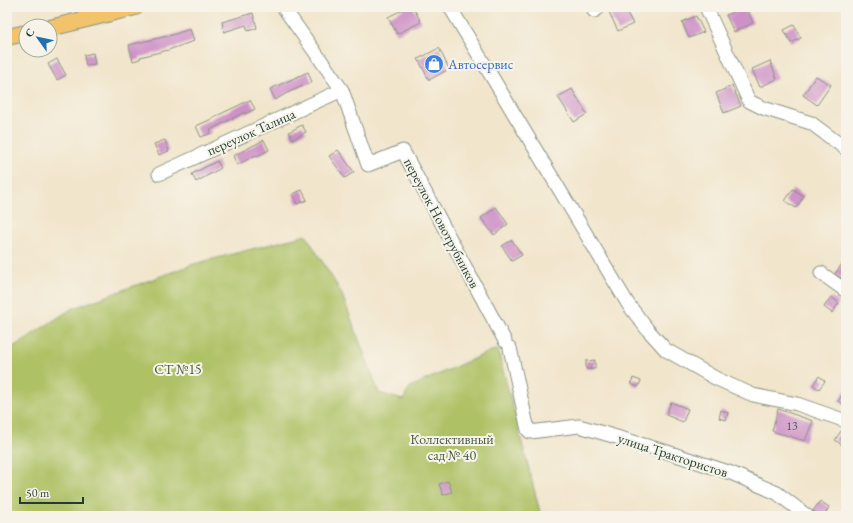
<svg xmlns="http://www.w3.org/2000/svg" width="853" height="523" font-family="'EB Garamond',serif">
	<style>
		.green { fill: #aec165; stroke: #667f4c }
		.building { fill: #cd91c7 }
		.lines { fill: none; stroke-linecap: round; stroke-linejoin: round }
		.minor-casing { stroke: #889180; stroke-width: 15 }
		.major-casing { stroke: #889180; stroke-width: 18 }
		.minor { stroke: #fff; stroke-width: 13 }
		.major { stroke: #f2c36a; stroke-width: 16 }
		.labels { text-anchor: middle; stroke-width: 4; stroke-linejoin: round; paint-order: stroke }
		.number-label { font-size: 12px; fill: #4a5259 }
		.shop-label { font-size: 14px; fill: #366cbe; stroke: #f7f3e8; text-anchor: start }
		.street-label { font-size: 14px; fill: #1f3d34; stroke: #f7f3e8 }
		.park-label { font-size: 14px; fill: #435e40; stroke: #f7f3e8 }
	</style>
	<rect width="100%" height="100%" fill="#f7f3e8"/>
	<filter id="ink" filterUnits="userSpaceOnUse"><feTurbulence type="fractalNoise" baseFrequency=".025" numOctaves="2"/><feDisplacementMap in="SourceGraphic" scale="8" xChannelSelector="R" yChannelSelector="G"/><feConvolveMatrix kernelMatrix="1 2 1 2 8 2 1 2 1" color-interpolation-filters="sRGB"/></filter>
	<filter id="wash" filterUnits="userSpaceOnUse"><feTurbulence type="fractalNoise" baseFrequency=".012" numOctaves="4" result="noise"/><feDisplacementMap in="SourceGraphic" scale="16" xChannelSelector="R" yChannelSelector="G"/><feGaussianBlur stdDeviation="0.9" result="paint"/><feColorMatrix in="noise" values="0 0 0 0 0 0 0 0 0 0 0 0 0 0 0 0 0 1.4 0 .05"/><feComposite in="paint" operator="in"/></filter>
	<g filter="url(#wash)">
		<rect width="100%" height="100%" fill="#f1e5cb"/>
		<path class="green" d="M306,235L341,292L379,393L403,400L410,387L491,351L498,350L541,516H7V351L71,309L194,264Z"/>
		<g id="blocks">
			<path class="building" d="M408,7H413L421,22L397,34L388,17Z
				M619,7H624L633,24L618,31L609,12Z
				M744,7H746L753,23L734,32L726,15Z
				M253,13L257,28L248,31L246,25L224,32L222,22Z
				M696,16L704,32L689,38L682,22Z
				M794,25L801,38L791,43L784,30Z
				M190,29L194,41L168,50L140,57V59L133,61L129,45L172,35Z
				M439,48L449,69L429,80L418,59Z
				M93,53L95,64L86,66L84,55Z
				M57,59L66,75L57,80L48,64Z
				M770,61L777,79L760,87L752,69Z
				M308,72L312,82L287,93L275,100L270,89Z
				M816,76L831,85L817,105L803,95Z
				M732,86L741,106L724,113L716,93Z
				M572,89L587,114L574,122L558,97Z
				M250,100L255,109L245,114V112L210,130L211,133L201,137L196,126L212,119V118Z
				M302,125L306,132L293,139L289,132Z
				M165,140L169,151L159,155L154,144Z
				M264,140L269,150L257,156L256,155L237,165L233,156Z
				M338,150L354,172L345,178L329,156Z
				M217,161L221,168L196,182L192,174Z
				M793,189L804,196L796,208L785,201Z
				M302,190L307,200L297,204L293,194Z
				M496,207L508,224L494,235L481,218Z
				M512,240L522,255L512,261L502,246Z
				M846,258V281L835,274Z
				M831,297L839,303L832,313L824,307Z
				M595,360V369H586V361Z
				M819,376L825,381L819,389L813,385Z
				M633,378L641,381L638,387L631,384Z
				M846,389V406L838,401Z
				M671,402L688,409L683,422L666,415Z
				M778,409L813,421L805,441L772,431Z
				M721,410L728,413L726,420L719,418Z
				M841,431L846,435V448L835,440Z
				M448,481L452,492L443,495L439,484Z
				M820,501L829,507L824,516H821L813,511Z"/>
		</g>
	</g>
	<g filter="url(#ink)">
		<use href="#blocks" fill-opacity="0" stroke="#889180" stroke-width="1"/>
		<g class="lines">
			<g class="minor-casing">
				<path id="minor" d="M283,7L342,90L368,165L403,151L505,341
					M450,7L628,304L647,329L666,350L717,379L753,395L797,404L846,421
					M706,7L749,101L763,108L811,123L846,149
					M594,11L600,7
					M159,174L342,90
					M821,273L846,291
					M510,348L528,430L530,432L579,426L664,451L731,473L777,493L807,516"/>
			</g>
			<g class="major-casing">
				<path id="major" d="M50,28L135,7
					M7,37L26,33"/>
			</g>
			<use href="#minor" class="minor"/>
			<use href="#major" class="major"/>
		</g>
	</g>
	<defs>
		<g id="shop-disc" transform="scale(1)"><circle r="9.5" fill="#3f7fe0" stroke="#f7f3e8"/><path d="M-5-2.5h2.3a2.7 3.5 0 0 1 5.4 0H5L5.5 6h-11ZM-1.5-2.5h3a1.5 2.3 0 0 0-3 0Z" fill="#fff"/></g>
	</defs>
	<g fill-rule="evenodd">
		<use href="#shop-disc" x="434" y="64"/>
	</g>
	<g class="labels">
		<g class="number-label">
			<text x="792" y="430">13</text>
		</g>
		<g class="shop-label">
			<text x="448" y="69">Автосервис</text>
		</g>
		<g class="street-label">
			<text transform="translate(251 132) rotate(-24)" y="5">переулок Талица</text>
			<text transform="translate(442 223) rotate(62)" y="5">переулок Новотрубников</text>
			<text transform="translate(673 455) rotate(18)" y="5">улица Трактористов</text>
		</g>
		<g class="park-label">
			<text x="178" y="374">СТ №15</text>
			<text x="452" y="444">Коллективный<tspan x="452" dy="16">сад № 40</tspan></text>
		</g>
	</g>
	<rect width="853" height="523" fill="none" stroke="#f7f3e8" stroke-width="24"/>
	<g transform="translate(38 38) rotate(303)"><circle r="19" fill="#f7f3e8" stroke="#a1aaa0"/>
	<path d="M0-3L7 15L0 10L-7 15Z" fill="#1f6fb2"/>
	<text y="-6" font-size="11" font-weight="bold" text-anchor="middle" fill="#1f3d34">С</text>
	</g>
	<path d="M20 497v6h63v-6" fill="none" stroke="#1f3d34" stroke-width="2"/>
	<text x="26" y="497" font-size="12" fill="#1f3d34" stroke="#f7f3e8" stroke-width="3" paint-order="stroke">50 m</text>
</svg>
